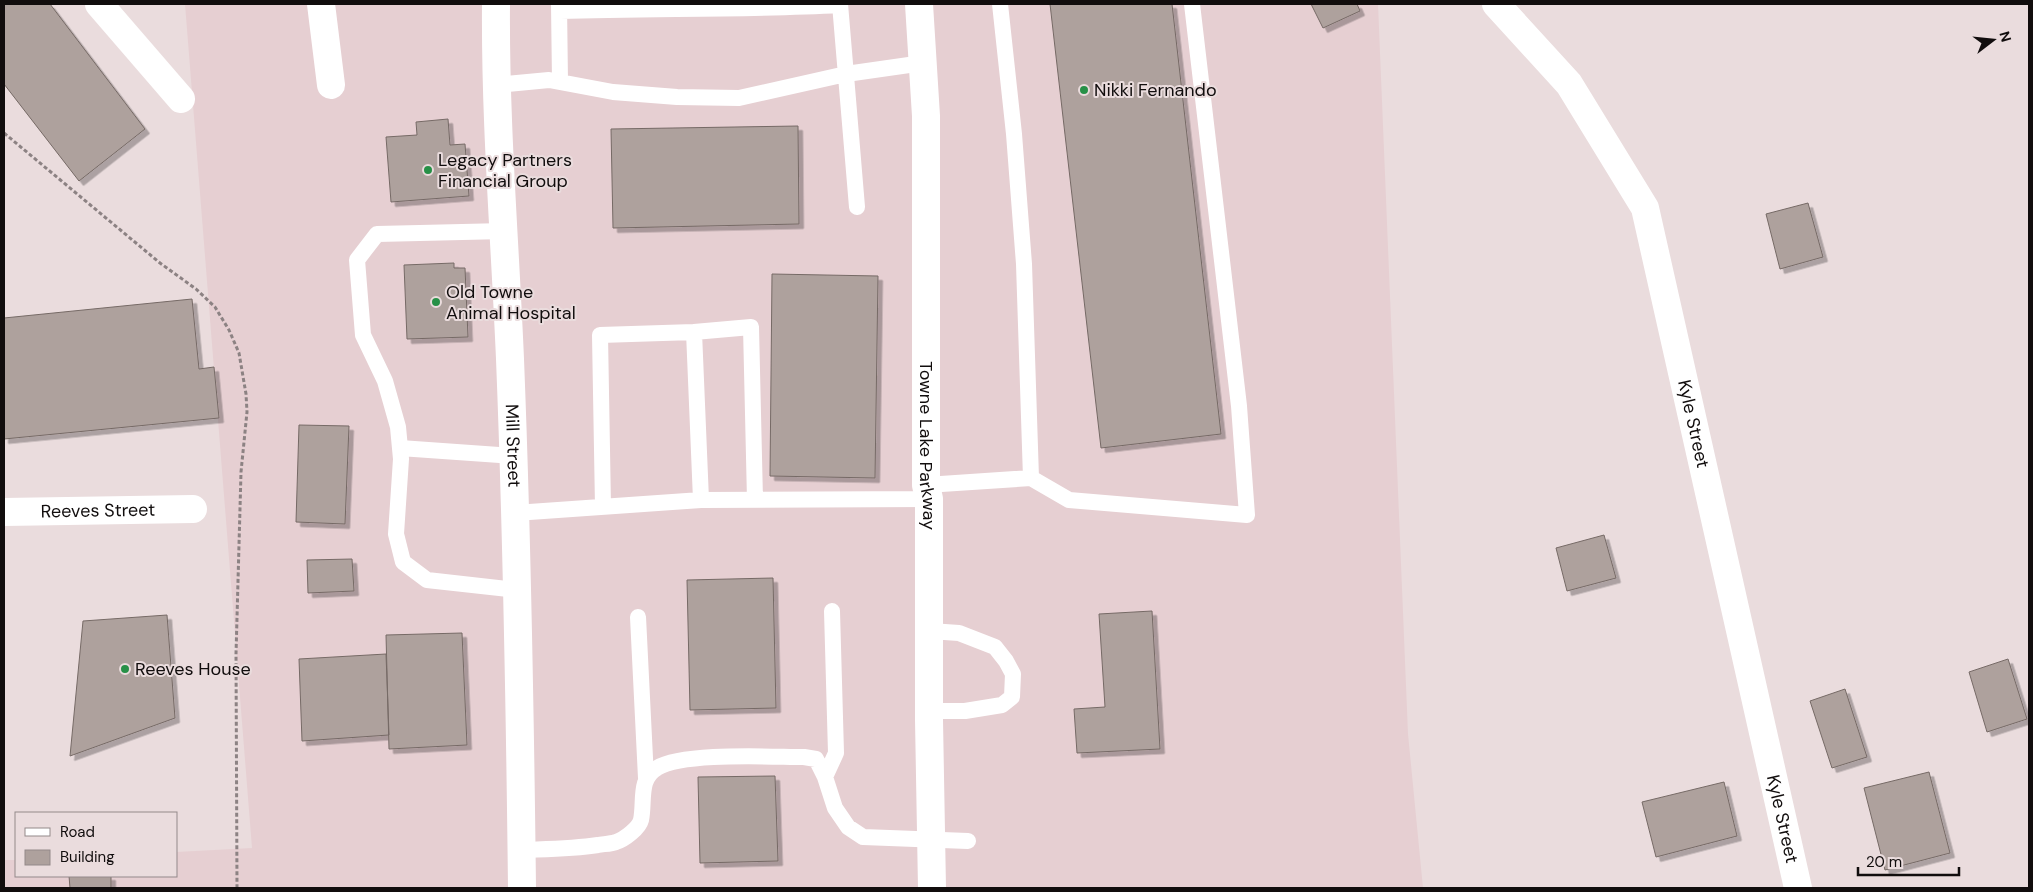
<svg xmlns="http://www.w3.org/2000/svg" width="2033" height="892" font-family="'DM Sans',sans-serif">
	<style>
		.built { fill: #e6cfd2 }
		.building { fill: #aea19d; stroke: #766a66; filter: url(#shadow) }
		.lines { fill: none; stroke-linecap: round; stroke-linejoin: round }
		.path { stroke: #8c8283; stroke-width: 3; stroke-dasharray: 4 2.5; stroke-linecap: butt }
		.service { stroke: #fff; stroke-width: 16 }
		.minor { stroke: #fff; stroke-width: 28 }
		.secondary { stroke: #fff; stroke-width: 28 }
		.poi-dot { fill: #279047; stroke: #eadcdd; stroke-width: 2 }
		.labels { text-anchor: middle; stroke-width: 4; stroke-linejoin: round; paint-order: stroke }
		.poi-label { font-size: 18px; fill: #110d0d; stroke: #eadcdd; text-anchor: start }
		.street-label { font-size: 18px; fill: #110d0d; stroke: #eadcdd }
	</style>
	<defs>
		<filter id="shadow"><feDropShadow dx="4.5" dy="4.5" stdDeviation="0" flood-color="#0004"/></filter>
	</defs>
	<rect width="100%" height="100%" fill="#eadcdd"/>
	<path class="built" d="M185,4H1378L1408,734L1423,888H4V860H16V876H176V852L252,848Z"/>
	<path class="building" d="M4,4H50L145,129L79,181L4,84Z
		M1050,4H1172L1221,434L1101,448Z
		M1311,4H1357L1360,11L1323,28Z
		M448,119L450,145L465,144L469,196L391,202L386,137L417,135L416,122Z
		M798,126L799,224L613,228L611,129Z
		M1808,203L1823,257L1780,269L1766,214Z
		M454,263V268H465L468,337L407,339L404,265Z
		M772,274L878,276L875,478L770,476Z
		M192,299L199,369L214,367L219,418L4,439V318Z
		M299,425L349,426L345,524L296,522Z
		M1604,535L1616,578L1567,591L1556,548Z
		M352,559L354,591L308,593L307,560Z
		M773,578L776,708L690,710L687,580Z
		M1152,611L1160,749L1077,753L1074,709L1105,707L1099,614Z
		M167,615L175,718L70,756L83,621Z
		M462,633L467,745L389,749L386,635Z
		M386,654L389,735L302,741L299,659Z
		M2008,659L2027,719L1987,732L1969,672Z
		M1845,689L1867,757L1832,768L1810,701Z
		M1929,772L1950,853L1885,870L1864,788Z
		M775,776L778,861L700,863L698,777Z
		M1724,782L1737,836L1656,857L1642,802Z
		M69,876H111V888H70Z"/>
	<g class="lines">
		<path class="path" d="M4,133L160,263L196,289L215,307L229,330L239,353L246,394L247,412L241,472L236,654L237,888"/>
		<path class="service" d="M559,4L560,82
			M840,4L857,207
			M1000,4L1014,134L1024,264L1031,478
			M560,11C653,8 746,10 840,5
			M496,85L549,80L613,92L677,97L739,98L846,74L923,63
			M505,231L377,234L357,260L363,335L385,381L398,427L401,459L396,534L403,562L427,580L517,590
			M694,332L751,327L755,500
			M400,448L513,456
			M926,485L1031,478L1069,500L1247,515L1239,406L1192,4
			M603,507L600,335L694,332L701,500
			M515,513L701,500L929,499
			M638,617L646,778
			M930,631L959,633L995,647L1006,661L1013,674L1012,697L1002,705L965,711H930
			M825,777L836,753L832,611
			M522,850C548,849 572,849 598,845C603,844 611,844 616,842C625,839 639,828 641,820C645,801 638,779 657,768C683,752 771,757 804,757L816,759L825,777L835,808L848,827L863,837L968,841"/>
		<g class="minor">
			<path d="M99,4L181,99"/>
			<path d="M321,4L331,85"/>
			<path id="s1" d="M496,4C495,122 505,241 510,359C517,535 520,712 522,888"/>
			<path id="s2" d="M1496,4L1569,84L1645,208L1798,888"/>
			<path id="s3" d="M4,512L193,509"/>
		</g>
		<path class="secondary" id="s4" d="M919,4L926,116V485L929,499V720L932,888"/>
	</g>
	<g class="poi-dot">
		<circle cx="1084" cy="90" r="5"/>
		<circle cx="428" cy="170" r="5"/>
		<circle cx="436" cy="302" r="5"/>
		<circle cx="125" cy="669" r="5"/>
	</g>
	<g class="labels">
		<g class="poi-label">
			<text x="1094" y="96">Nikki Fernando</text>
			<text x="438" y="166">Legacy Partners<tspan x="438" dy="21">Financial Group</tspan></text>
			<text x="446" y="298">Old Towne<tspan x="446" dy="21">Animal Hospital</tspan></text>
			<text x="135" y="675">Reeves House</text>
		</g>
		<g class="street-label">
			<text dy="6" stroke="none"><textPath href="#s2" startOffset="475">Kyle Street</textPath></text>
			<text dy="6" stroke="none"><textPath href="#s1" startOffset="442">Mill Street</textPath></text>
			<text dy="6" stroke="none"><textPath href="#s4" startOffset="442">Towne Lake Parkway</textPath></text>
			<text dy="6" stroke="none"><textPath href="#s3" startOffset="94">Reeves Street</textPath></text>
			<text dy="6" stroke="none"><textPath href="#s2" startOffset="880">Kyle Street</textPath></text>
		</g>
	</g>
	<rect width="2033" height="892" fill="none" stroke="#110d0d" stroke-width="10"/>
	<rect x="15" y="812" width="162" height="65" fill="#eadcdd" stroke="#93898a"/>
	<rect x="25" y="828" width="25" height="8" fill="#ffffff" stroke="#93898a"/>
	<text x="60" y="837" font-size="15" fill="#110d0d">Road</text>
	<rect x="25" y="850" width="25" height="15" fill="#aea19d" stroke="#93898a"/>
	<text x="60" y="862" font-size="15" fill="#110d0d">Building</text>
	<g transform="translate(1993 40) rotate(74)" stroke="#eadcdd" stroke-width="4" paint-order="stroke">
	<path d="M0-4L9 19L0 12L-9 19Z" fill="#110d0d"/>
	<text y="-8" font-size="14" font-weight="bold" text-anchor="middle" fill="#110d0d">N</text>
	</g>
	<path d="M1858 867v8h101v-8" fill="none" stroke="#110d0d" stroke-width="2.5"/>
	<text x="1866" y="867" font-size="15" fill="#110d0d" stroke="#eadcdd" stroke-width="4" paint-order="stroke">20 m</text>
</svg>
